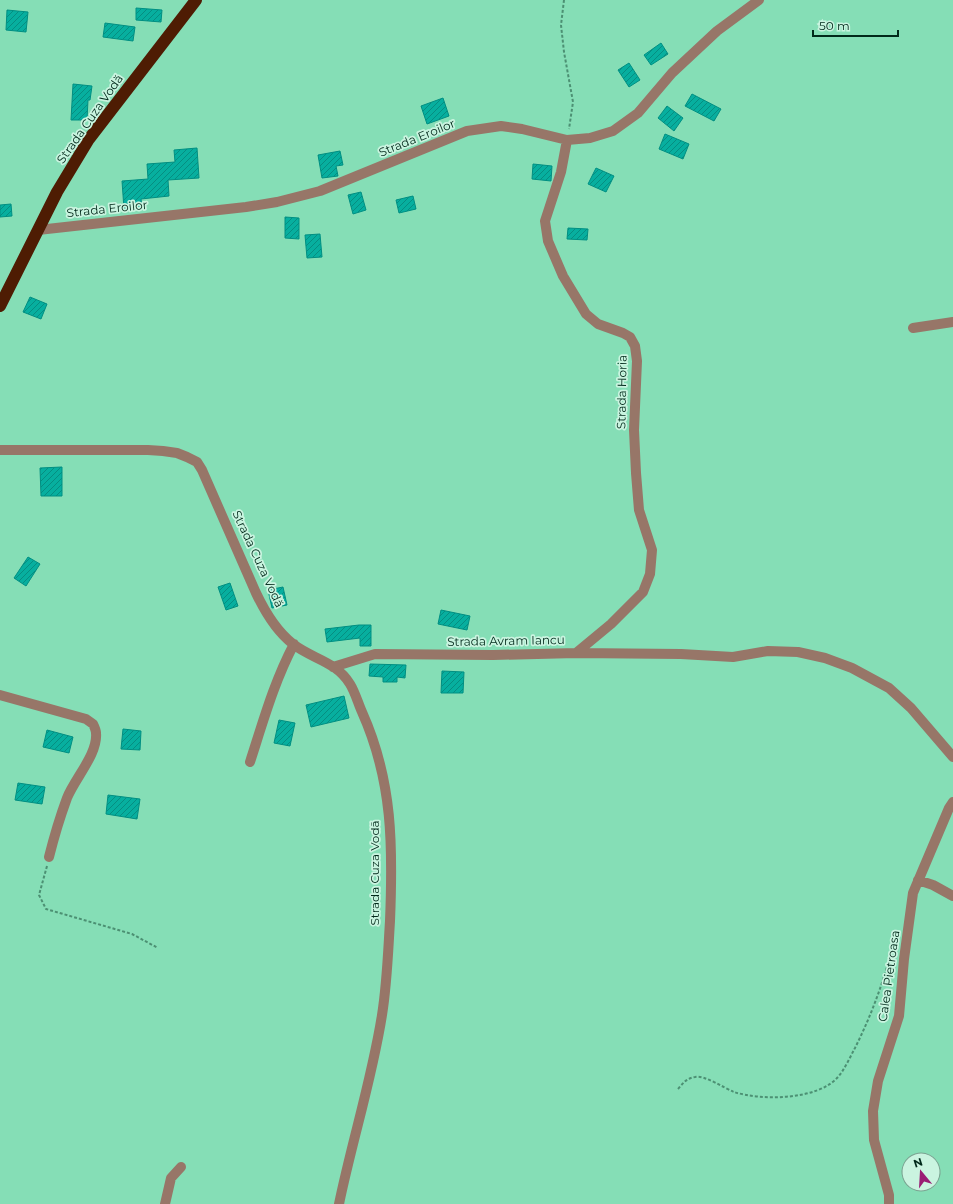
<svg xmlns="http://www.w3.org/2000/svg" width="953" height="1204" font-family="Montserrat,sans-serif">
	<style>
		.building { fill: url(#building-hatch); stroke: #008f82 }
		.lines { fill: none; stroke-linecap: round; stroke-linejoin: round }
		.path { stroke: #4c9073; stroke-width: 2; stroke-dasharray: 3 2; stroke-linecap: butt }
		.minor { stroke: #977668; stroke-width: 10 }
		.highway { stroke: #4e1c03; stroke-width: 12 }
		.labels { text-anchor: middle; stroke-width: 3.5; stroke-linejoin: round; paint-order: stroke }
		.street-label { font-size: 12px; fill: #01291a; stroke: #caf4e0 }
	</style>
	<defs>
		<pattern id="building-hatch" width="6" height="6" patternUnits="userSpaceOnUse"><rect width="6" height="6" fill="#07af9f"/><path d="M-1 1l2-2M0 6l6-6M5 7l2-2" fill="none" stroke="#068e81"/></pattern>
	</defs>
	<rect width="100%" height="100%" fill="#85deb6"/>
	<path class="building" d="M136,8L162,10L161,22L136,20Z
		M7,10L28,12L26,32L6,30Z
		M105,23L135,27L133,41L103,37Z
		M661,43L668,54L651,65L644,55Z
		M629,63L640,80L629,87L618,70Z
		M73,84L92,86L90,100H88L87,120H71Z
		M692,94L721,109L714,121L685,106Z
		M443,98L449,116L427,124L421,106Z
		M667,106L683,118L674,131L658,118Z
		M665,134L689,144L683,159L659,149Z
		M197,148L199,178L168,180L169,196L141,199L142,208L124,209L122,181L148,179L147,164L175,162L174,150Z
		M340,151L343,165L336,166L338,176L322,178L318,155Z
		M533,164L552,166L551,181L532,179Z
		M596,168L614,176L606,192L588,184Z
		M361,192L366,210L353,214L348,195Z
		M413,196L416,209L399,213L396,200Z
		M11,204L12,216L0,217V205Z
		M285,217L299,218V239L285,238Z
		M568,228L588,229L587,240L567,239Z
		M320,234L322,257L307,258L305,235Z
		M30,297L47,304L41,319L23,312Z
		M62,467V496H41L40,468Z
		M28,557L40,564L26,586L14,578Z
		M230,583L238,606L226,610L218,587Z
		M283,587L287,605L272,608L268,590Z
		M441,610L470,616L467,630L438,624Z
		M359,625H371V646H360V638L327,642L325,629Z
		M370,664L406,665L405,678L397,677V682H383V677L369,676Z
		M442,671L464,672L463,693H441Z
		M344,696L349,718L311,727L306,705Z
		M279,720L295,723L290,746L274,743Z
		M123,729L141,731L140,750L121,749Z
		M47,730L73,737L69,753L43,747Z
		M18,783L45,787L42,804L15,800Z
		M108,795L140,799L137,819L106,814Z"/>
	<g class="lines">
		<path class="path" d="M564,0L561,25L564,52L573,102L569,129
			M47,866L39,895L46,909L132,934L158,948
			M678,1089C683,1083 687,1078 695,1077C705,1075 724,1088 734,1092C762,1101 818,1100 838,1077C845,1069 850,1057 855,1048C873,1012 886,975 895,937"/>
		<path class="minor" d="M567,140L561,172L545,221L548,241L563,276L586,314L598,324L623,333L630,337L635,346L637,361L634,430L636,473L639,510L652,550L650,574L643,592L611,624L576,653
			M38,230L246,207L277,202L320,191L467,131L501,126L522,129L567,140L590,138L613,131L638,113L672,73L717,31L759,0
			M913,328L953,322
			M0,450H148L163,451L177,453L187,457L197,462L202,470L256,593C265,612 276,631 293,644C312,659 336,661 350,684C355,692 358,703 362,712C393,781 393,847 390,921C388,953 387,984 382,1015C372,1079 352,1141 339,1204
			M333,667L375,654L493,655L576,653L681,654L733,657L768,651L798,652L825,658L852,668L889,688L911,708L953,757
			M0,695L86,719L93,724C94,726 96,730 96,733C98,754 75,778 67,798C60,817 54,837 49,857
			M250,762C263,722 274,682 294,644
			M918,880L933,885L953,896
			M165,1204L171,1178L181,1167
			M889,1204V1195L874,1140L873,1111L878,1081L899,1016L904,959L913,893L949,808L953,802"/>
		<path class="highway" d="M0,306L57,192L89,139L196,0"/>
	</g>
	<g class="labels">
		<g class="street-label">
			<text transform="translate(90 119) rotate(-55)" y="4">Strada Cuza Vodă</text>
			<text transform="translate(417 138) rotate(-22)" y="4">Strada Eroilor</text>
			<text transform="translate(107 209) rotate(-6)" y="4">Strada Eroilor</text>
			<text transform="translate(622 392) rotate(-89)" y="4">Strada Horia</text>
			<text transform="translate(258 559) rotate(65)" y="4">Strada Cuza Vodă</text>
			<text transform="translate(506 641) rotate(-1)" y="4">Strada Avram Iancu</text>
			<text transform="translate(375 873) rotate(-90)" y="4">Strada Cuza Vodă</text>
			<text transform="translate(889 976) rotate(-82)" y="4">Calea Pietroasa</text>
		</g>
	</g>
	<g transform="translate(921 1172) rotate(342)"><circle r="19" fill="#caf4e0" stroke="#7aa391"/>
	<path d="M0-3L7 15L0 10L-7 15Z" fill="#9a1d74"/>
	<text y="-6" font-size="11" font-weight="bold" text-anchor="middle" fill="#01291a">N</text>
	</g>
	<path d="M813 30v6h85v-6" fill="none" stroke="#01291a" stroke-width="2"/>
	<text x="819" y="30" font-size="12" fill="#01291a" stroke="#caf4e0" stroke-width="3" paint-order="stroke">50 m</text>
</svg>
